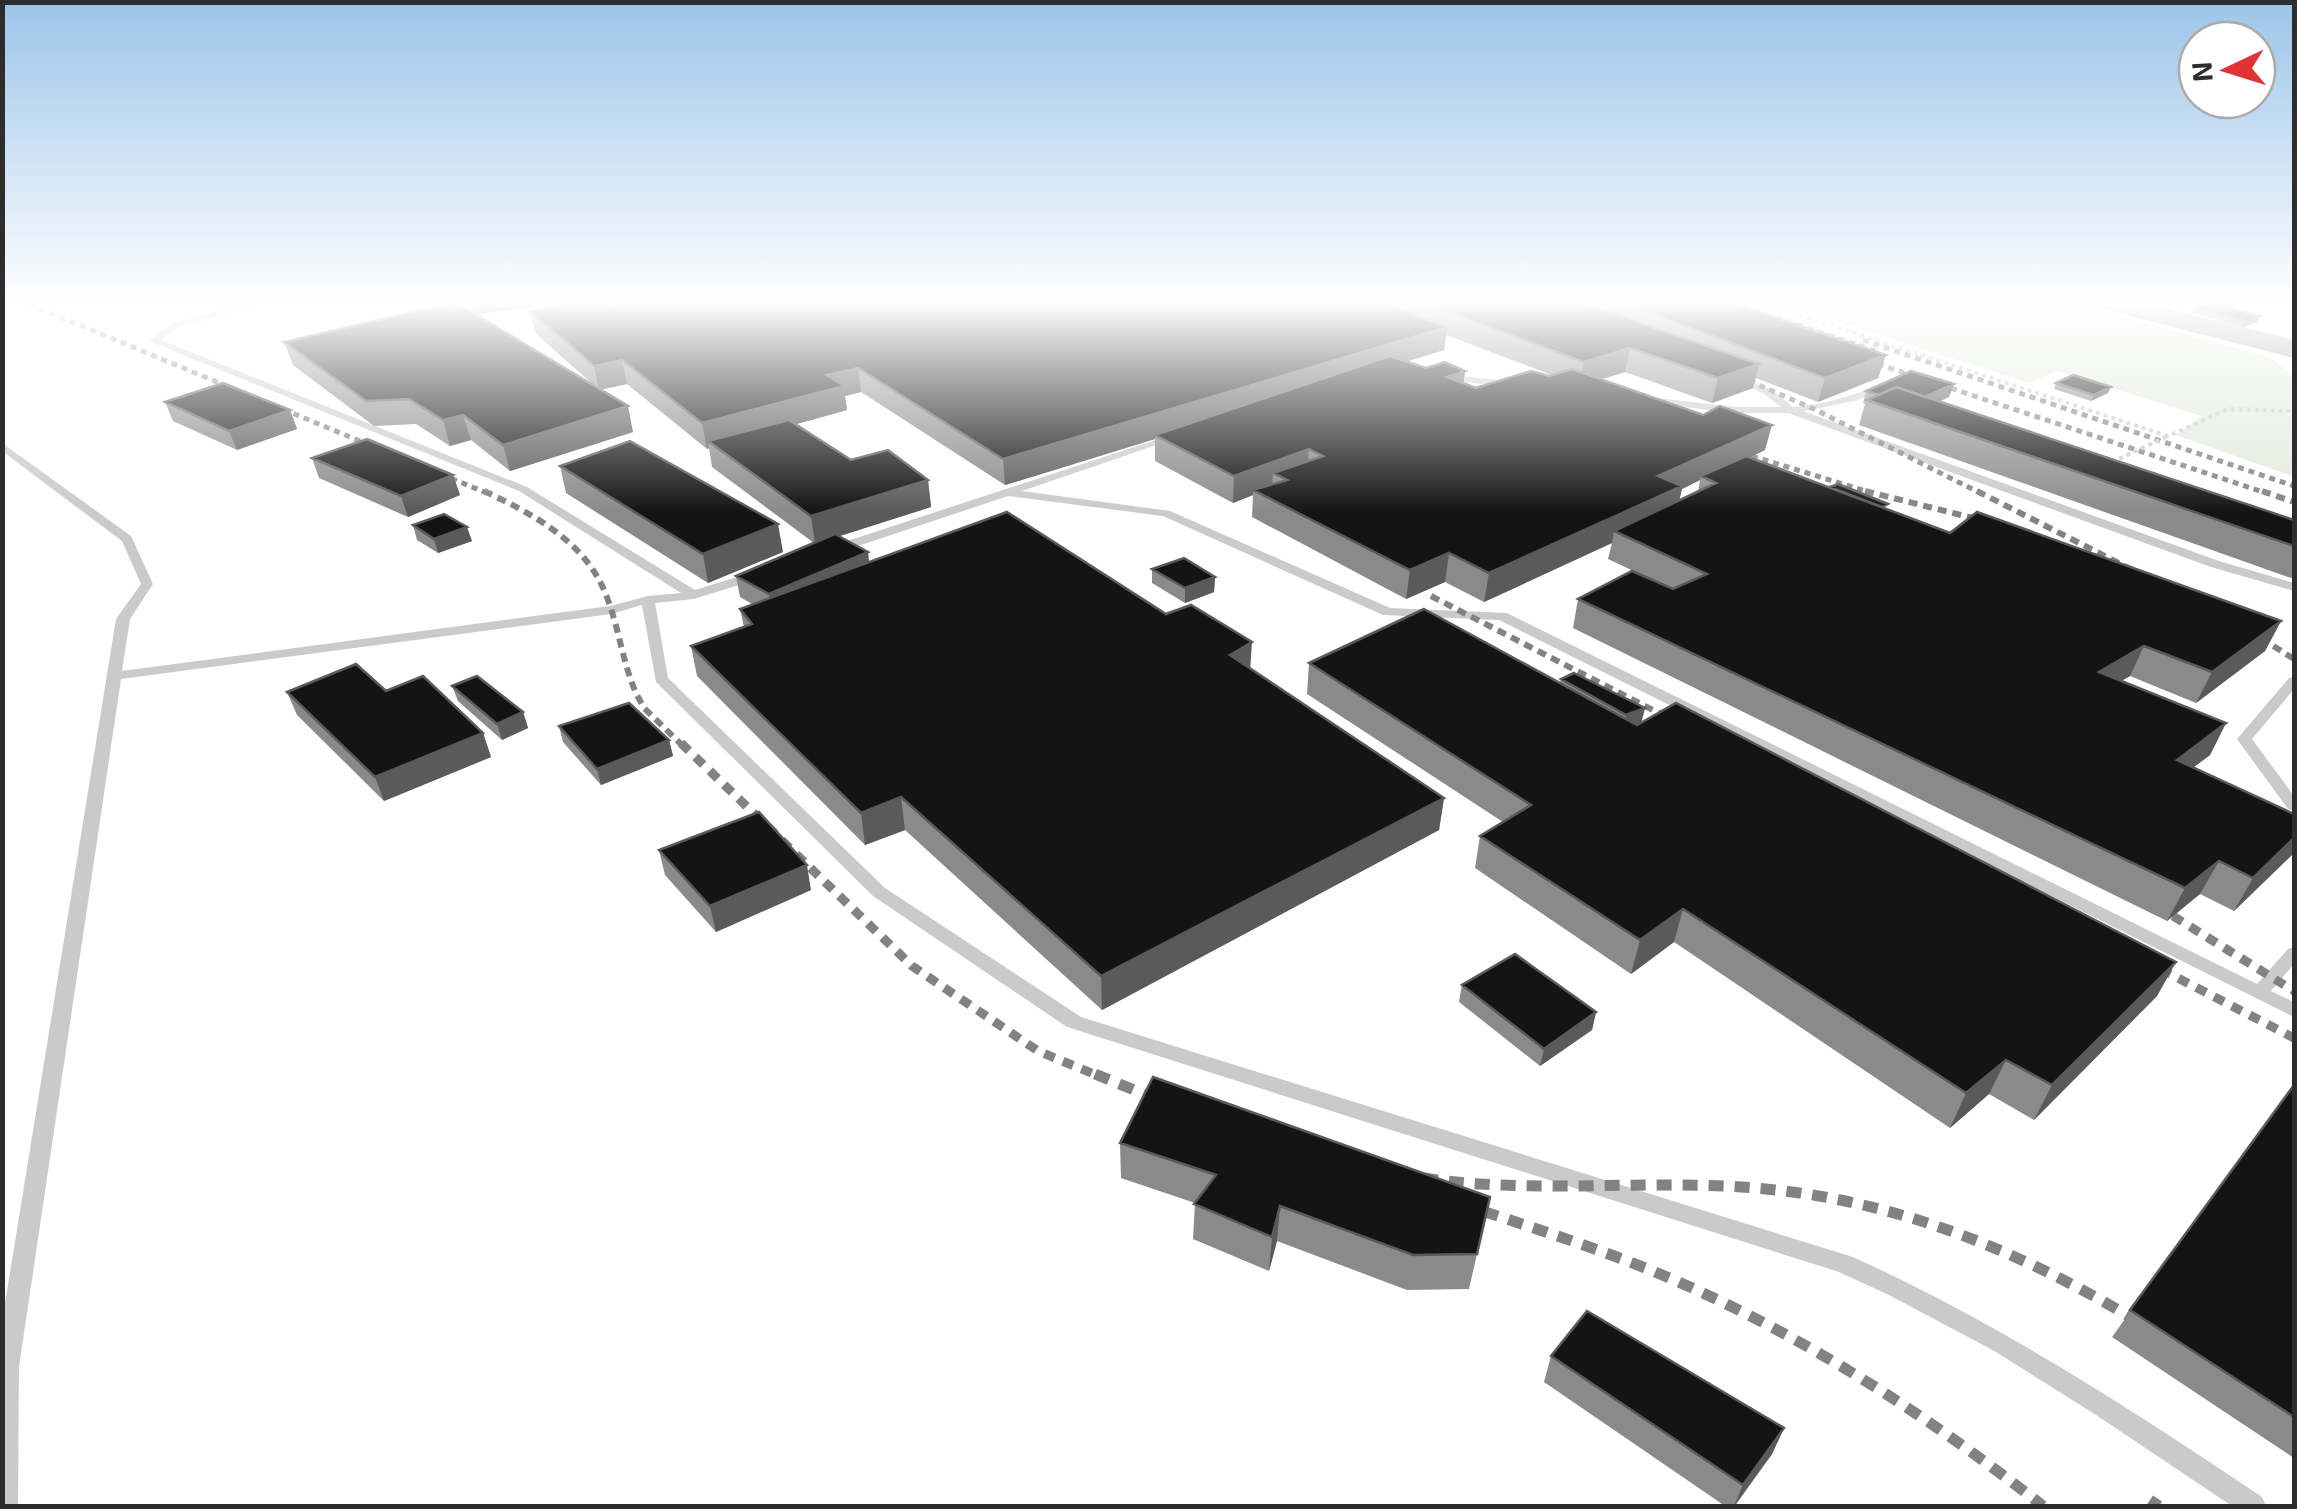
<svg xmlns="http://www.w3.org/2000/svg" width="2297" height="1509" font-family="'Exo 2',sans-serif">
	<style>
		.green { fill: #e2eadb }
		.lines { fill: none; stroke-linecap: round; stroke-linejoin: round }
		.path { stroke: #cacaca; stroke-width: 4; stroke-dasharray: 4 4; stroke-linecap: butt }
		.service { fill: #cacaca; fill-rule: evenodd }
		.primary { fill: #a5a5a5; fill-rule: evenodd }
		.rail-far3 { stroke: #828282; stroke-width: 5; stroke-dasharray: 6 5; stroke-linecap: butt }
		.rail-far2 { stroke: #828282; stroke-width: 6; stroke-dasharray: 9 6; stroke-linecap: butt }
		.rail-far1 { stroke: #828282; stroke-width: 9; stroke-dasharray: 11 9; stroke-linecap: butt }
		.rail { stroke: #828282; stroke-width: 11; stroke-dasharray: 15 11; stroke-linecap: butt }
		.path-bridge { stroke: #cacaca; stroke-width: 4; stroke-dasharray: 4 4; stroke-linecap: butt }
		.wall { fill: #8a8a8a; fill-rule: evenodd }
		.shaded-wall { fill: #5a5a5a }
		.building { fill: #141414; stroke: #5a5a5a; stroke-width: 2.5 }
	</style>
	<rect width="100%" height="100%" fill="#fff"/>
	<path class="green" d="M1770,300H2062L2269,357L2294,376V477L2176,435L2202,416L2056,371L2029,383Z"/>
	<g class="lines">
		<path class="path" d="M1754,300L2168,436L2228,409L2294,411"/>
		<path class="service" d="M260,300H275L179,327L161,340L527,487L695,590L750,573H758V579L694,599L655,603L668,678L885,888L1081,1017L1853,1257C1998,1323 2130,1408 2262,1497L2266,1506H2232L2096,1415L1996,1352L1891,1296L1839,1272L1067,1027L873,896L656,682L642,605L611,614L121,679L19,1367L18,1506H2V1322L116,619L141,584L122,541L2,451V443L131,536L153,584L130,619L122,671L610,606L648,596L681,593L519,491L149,341L173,323Z
			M1444,375L1516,381L1521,384L1516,387L1441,380L1439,378Z
			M1738,376L1772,390L1793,407L1823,403L1883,386V390L1855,401L1803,411L2219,561L2294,583V591L2211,567L1788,413H1736L1648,403L1643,400L1648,397L1736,407H1781L1764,394L1735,381L1733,379Z
			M1168,436L1177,438L1022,491L1170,511L1390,608L1507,613L2257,984L2288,949L2294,947V964L2271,991L2294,1002V1017L1499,620L1383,615L1163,516L1008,496L837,553H829L827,550L829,547Z
			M2294,677V689L2252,739L2294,796V811L2288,809L2237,739L2289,678Z"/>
		<path class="primary" d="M2087,300H2134L2294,340V358L2090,306Z"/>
		<path class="rail-far3" d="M19,300L384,451
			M1724,300L1876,351
			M1863,340L2294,486
			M1857,357L2269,494
			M1729,372L1814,409L1982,494
			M1752,456L1875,494
			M431,470L489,494"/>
		<path class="rail-far2" d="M484,491C533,514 586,542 606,595C619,627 622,661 636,693L644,708L683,746
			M1865,491L1997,524
			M1977,491L2146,577
			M2262,491L2294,502
			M1431,596L1684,726
			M2248,630L2294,659"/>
		<path class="rail-far1" d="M681,743L912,966L1038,1051L1101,1077
			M2173,916L2294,991
			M2143,960L2294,1038"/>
		<path class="rail" d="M1095,1074L1171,1105
			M1423,1178C1529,1194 1635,1180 1741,1187C1891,1196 2025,1252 2152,1330
			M1459,1203C1529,1227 1599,1248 1667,1277C1803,1335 1927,1415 2043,1506
			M2150,1500L2159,1506"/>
		<path class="path-bridge" d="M2112,462L2168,436"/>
	</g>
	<path class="wall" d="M470,300H536L537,307L474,314L596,387L536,334L530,311L576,302L573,300H634L660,305H718L725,304L721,300H1584L1580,302L1593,306L1594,300H1724L1886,355L1878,378L1818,402L1756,378L1753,388L1712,403L1625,372L1601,379L1765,450L1749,458L1950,533L2281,621L2265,651L2196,703L2130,676L2121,681L2226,723L2210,755L2193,767L2294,814V850L2292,855L2234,911L2200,894L2167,921L1573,628L1578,599L1655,581L1608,559L1612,543L1484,602L1445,582L1406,599L1252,517L1253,495L1233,503L1155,461V439L1005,485L861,392L845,396L847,410L796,424L851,460L928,480L931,507L839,536L868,552L869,562L1251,669L1444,798L1439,830L1102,1010L905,830L865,845L697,676L691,646L744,627L740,609L752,604L740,597L736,576L814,543L712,467L709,448L707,449L627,384L600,390L633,432L510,471L471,440L450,446L416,424L374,426L293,365L284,342L474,314ZM1446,335L1552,375L1476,388L1463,383L1465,371L1426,368L1406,361L1444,350ZM1700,480L1698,492L1679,500L1682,489Z
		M2140,300H2185L2166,308Z
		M2237,304L2235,309L2257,322L2243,327L2192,313L2194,307Z
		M2056,383L2111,387L2108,393L2091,401L2054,389Z
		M1954,384L1949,397L1939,401L2294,520V576L2291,578L1859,425L1865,404L1863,403L1866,391Z
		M165,402L290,410L297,429L237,450L173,421Z
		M312,458L453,475L460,495L408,517L319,478Z
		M560,466L783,552L708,583L566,493Z
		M413,525L472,541L438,553L417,540Z
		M1152,569L1215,577L1214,592L1185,603L1152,583Z
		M1309,663L1560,683L1561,679L1645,708L1641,722L2176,962L2157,996L2034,1120L1989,1094L1950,1128L1674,942L1631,974L1475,868L1480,836L1503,822L1307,694Z
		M452,686L523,712L528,728L502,740L458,701Z
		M386,691L483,733L491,757L384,801L297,715L287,692Z
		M559,726L669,740L673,756L601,785L563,742Z
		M659,850L811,890L716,932L665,875Z
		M1462,985L1596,1012L1592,1030L1540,1066L1459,1002Z
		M2294,1085V1458L2112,1337Z
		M1120,1143L1490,1197L1469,1289L1407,1290L1277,1241L1269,1271L1193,1239L1195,1203L1121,1178Z
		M1551,1356L1784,1428L1772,1454L1735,1506H1725L1544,1382Z"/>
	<path class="shaded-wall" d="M491,300H536L537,307L474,314L470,303Z
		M586,300H634L588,311Z
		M2174,300H2185L2166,308L2169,302Z
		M2260,316L2257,322L2243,327L2246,322Z
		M1447,327L1444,350L1159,438L1155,435V439L1005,485L1003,459Z
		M1630,348L1625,372L1580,386L1584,362Z
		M1886,355L1878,378L1818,402L1825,378Z
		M622,360L627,384L599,390L594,366Z
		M1759,364L1753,388L1712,403L1718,378Z
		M858,368L861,392L845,396L847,410L715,447L708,441L709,448L707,449L702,423L827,375Z
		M1465,371L1462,395L1447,377Z
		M1954,384L1949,397L1910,415L1909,405Z
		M2111,387L2108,393L2091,401L2094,395Z
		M628,406L633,432L510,471L503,445Z
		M290,410L297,429L237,450L229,431Z
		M463,415L471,440L450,446L443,420Z
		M1772,425L1765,450L1705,478L1701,476L1700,480L1682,489L1676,513L1614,531L1612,543L1484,602L1489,573L1658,476Z
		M1309,449L1307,475L1287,480L1273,473L1272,488L1253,490V495L1233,503L1234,476Z
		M453,475L460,495L408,517L401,496Z
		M928,480L931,507L815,544L811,516Z
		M778,524L783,552L708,583L703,554Z
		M467,527L472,541L438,553L434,539Z
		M868,552L870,574L772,616L769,594Z
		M1449,553L1445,582L1406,599L1410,570Z
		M1215,577L1214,592L1185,603V588Z
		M2281,621L2265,651L2196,703L2212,672Z
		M1252,642L1250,672L1230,655Z
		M2144,646L2130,676L2085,702L2099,672Z
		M1645,708L1641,724L1623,731L1626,715Z
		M523,712L528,728L502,740L497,724Z
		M2226,723L2210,755L2161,792L2177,760Z
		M483,733L491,757L384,801L375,777Z
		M669,740L673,756L601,785L597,769Z
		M901,797L905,830L865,845L861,813Z
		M1444,798L1439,830L1102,1010L1101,976Z
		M2294,838V850L2292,855L2234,911L2253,878Z
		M2219,861L2200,894L2167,921L2185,888Z
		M807,865L811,890L716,932L710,906Z
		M1683,909L1674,942L1631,974L1640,940Z
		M2176,962L2157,996L2034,1120L2052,1085Z
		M1596,1012L1592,1030L1540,1066L1544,1049Z
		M2006,1060L1989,1094L1950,1128L1966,1093Z
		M1280,1206L1277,1241L1269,1271L1272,1237Z
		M1784,1428L1772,1454L1734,1506L1743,1485Z"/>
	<path class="building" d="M584,300H599L608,306L637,300H653L660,305L680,300H710L718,305L739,300H1379L1447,327L1003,459L858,368L827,375L844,386L702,423L622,360L594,366L530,311Z
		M1417,300H1575L1759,364L1718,378L1630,348L1584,362Z
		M1616,300H1724L1886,355L1825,378Z
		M2211,300H2225L2237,304L2228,307L2260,316L2246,322L2194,307Z
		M455,302L628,406L503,445L463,415L443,420L409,399L366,401L284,342Z
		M1390,356L1426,368L1445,362L1465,371L1447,377L1476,388L1531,371L1549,376L1572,369L1703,415L1720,406L1772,425L1658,476L1682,486L1489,573L1449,553L1410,570L1253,490L1287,480L1273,473L1323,456L1309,449L1234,476L1155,435Z
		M1911,371L1954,384L1925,397L1896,387L1879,395L1866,391Z
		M2073,375L2111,387L2094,395L2056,383Z
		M223,383L290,410L229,431L165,402Z
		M1896,387L2294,520V546L1867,400Z
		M789,420L851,460L888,450L928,480L811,516L708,441Z
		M367,439L453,475L401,496L312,458Z
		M630,441L778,524L703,554L560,466Z
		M1746,456L1950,533L1977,512L2281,621L2212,672L2144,646L2099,672L2226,723L2177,760L2294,814V838L2253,878L2219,861L2185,888L1578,599L1632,571L1673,589L1707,574L1614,531L1716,483L1701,476Z
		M1838,484L1888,504L1882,507L1829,487Z
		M1007,512L1166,614L1191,605L1252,642L1230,655L1444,798L1101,976L901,797L861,813L691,646L752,624L740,609Z
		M444,514L467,527L434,539L413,525Z
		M835,534L868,552L769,594L736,576Z
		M1184,558L1215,577L1185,588L1152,569Z
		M1424,609L1637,725L1676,703L2176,962L2052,1085L2006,1060L1966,1093L1683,909L1640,940L1480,836L1531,805L1309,663Z
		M356,664L386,691L423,676L483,733L375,777L287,692Z
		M1574,673L1645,708L1626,715L1561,679Z
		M477,676L523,712L497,724L452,686Z
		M629,703L669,740L597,769L559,726Z
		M759,812L807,865L710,906L659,850Z
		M1515,954L1596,1012L1544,1049L1462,985Z
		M1153,1077L1490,1197L1477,1254L1413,1255L1280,1206L1272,1237L1194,1204L1216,1175L1120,1143Z
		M2294,1085V1417L2130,1310Z
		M1587,1311L1784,1428L1743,1485L1551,1356Z"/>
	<linearGradient id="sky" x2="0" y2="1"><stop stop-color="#9bc4e9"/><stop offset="0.59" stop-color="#fff"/><stop offset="1" stop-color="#fff" stop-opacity="0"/></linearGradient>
	<rect width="2297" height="512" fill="url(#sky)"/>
	<rect width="2297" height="1509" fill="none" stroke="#2d2d2d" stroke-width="10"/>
	<g transform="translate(2227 70) rotate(266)"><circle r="48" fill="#ffffff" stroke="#ababab" stroke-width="2.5"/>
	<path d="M0-8L18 38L0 25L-18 38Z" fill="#e03336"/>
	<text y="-15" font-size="28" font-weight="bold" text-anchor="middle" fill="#2d2d2d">N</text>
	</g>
</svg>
